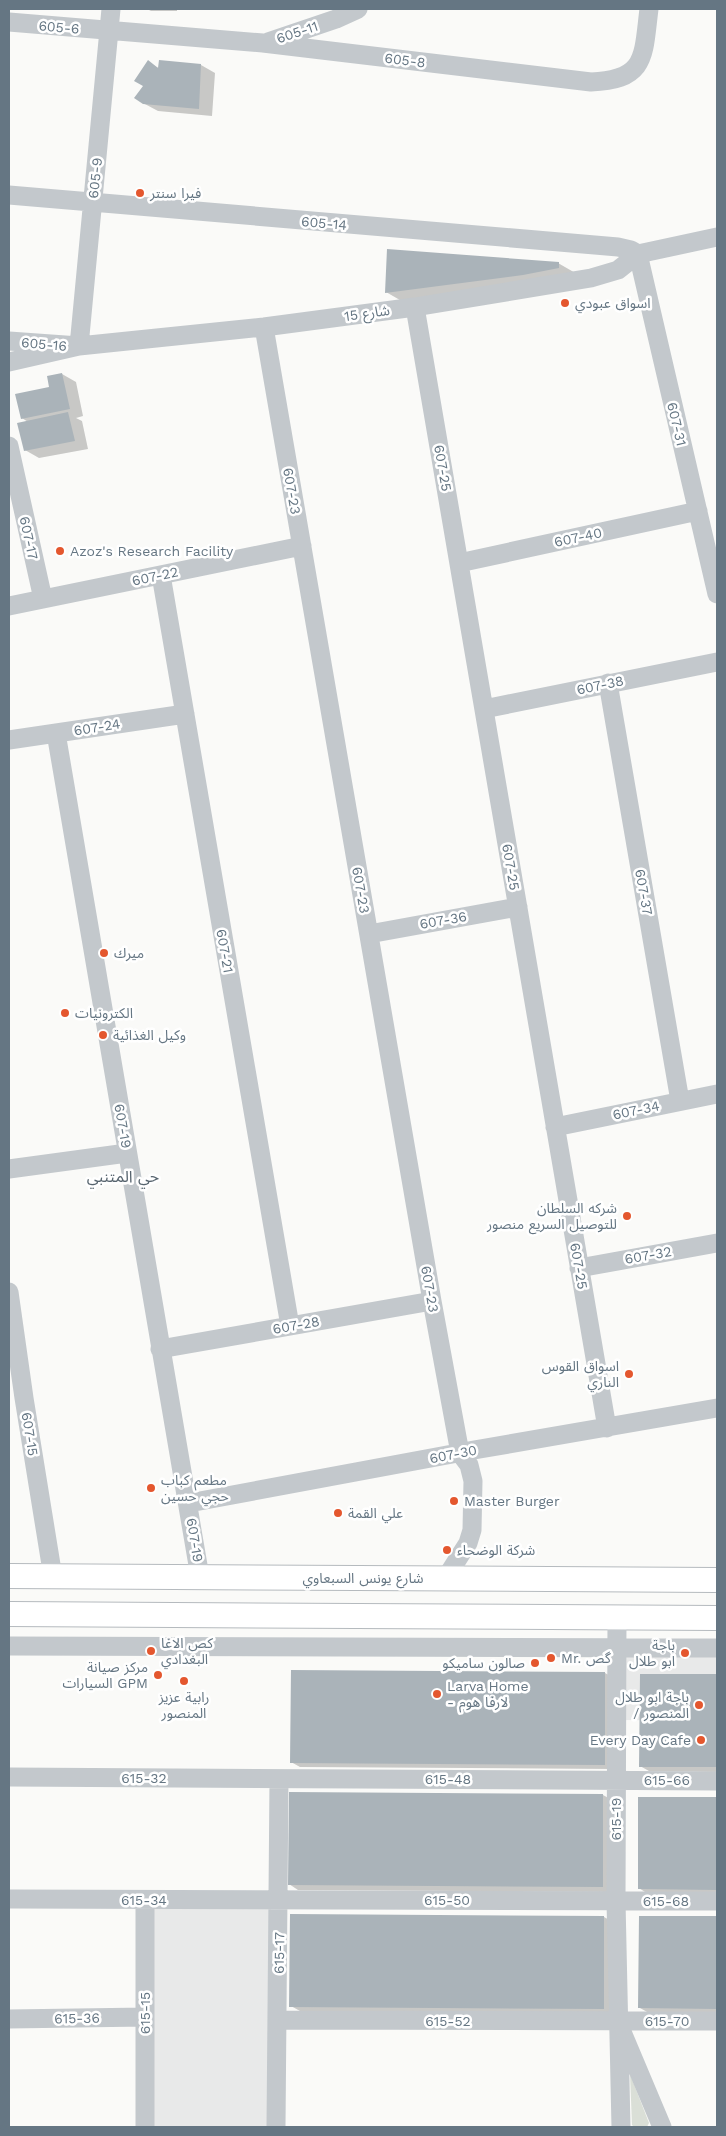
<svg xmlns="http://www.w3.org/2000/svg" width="726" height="2136" font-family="'Work Sans','Noto Sans Arabic',sans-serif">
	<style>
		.built { fill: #e8e9e9 }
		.green { fill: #dadfd7 }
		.shadow { fill: #0003 }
		.building { fill: #aab3b9 }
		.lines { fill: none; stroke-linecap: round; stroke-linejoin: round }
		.major-casing { stroke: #b5babe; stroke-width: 26 }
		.minor { stroke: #c3c8cc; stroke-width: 19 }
		.major { stroke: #fff; stroke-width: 24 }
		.poi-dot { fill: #e4572e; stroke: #fff; stroke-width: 2 }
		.labels { text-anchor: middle; stroke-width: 5; stroke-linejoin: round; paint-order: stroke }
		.street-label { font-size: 14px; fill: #657683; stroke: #fff }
		.poi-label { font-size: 14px; fill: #657683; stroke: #fff; text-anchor: start }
		.quarter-label { font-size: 16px; fill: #57646e; stroke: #fff }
	</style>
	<rect width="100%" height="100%" fill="#fafaf8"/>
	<path class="built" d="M717,1653V1721L622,1720L625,1656Z
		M151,1907L271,1908L270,2127H150Z"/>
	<path class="green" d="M630,2074L649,2123L647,2127H634L632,2125Z"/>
	<path class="shadow" d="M147,9H177V11H151Z
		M148,62L160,69V62L201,65L215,73L212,116L158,111L143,103Z
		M558,263L584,278L412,307L386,292Z
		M62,374L76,382L83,416L76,418L82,421L88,449L39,458L25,450L28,422L22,418Z
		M605,1673L614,1678L613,1769L300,1767L291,1762Z
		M714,1676H717V1772L649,1771L640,1766Z
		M603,1795L612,1800L611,1892L298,1890L289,1884Z
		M639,1798H717V1894H648L639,1888Z
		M604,1917L613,1922L612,2013L300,2011L291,2006Z
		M640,1917H717V2013H649L640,2008Z"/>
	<path class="building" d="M148,60L158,68L159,60L201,64L199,109L143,104L134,98L143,86L134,81Z
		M387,249L559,262V268L523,275L385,293Z
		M62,373L70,409L21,419L15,394L49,387L47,376Z
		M68,412L75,441L24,451L17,423Z
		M291,1670L605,1672V1765L290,1763Z
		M640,1674H717V1767H639Z
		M289,1792L603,1794V1887L288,1885Z
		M638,1797H717V1890L638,1889Z
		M290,1914L604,1916V2009L289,2007Z
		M639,1916H717V2009L638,2008Z"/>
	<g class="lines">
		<g class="major-casing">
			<path id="major" d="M9,1576L717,1580
				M9,1614L717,1618"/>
		</g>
		<path class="minor" d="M9,22L263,43L591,82C647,80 643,56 649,9
			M268,42L336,19L358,9
			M9,195L618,247L631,250L638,254L717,594
			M415,307L607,1428
			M264,327L432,1301L460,1453L469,1465L473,1481L472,1530L468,1543L445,1579
			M9,341L79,346L111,9
			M9,362L79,346L264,327L415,307L591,278L618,270L638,254L717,237
			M9,446L43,599
			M459,563L698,511
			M161,575L290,1326
			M9,606L302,546
			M608,683L680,1101
			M484,709L717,662
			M56,733L200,1577
			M9,740L185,714
			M369,934L518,907
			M555,1127L717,1094
			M9,1169L127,1153
			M579,1268L717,1243
			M9,1292L24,1398L53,1577
			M160,1349L432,1301
			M189,1503L474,1450L717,1408
			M617,1617L616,1901L621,2127
			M9,1646L717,1648
			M9,1777L717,1781
			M9,1899L717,1901
			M9,2019L145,2017
			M278,2020L717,2021
			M622,2032L662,2127
			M145,2127V1900
			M276,2127L279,1779"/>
		<use href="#major" class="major"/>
	</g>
	<g class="poi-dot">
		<circle cx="140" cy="193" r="5"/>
		<circle cx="565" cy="303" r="5"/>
		<circle cx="60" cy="551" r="5"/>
		<circle cx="104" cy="953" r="5"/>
		<circle cx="65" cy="1013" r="5"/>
		<circle cx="103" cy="1035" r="5"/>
		<circle cx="627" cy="1216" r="5"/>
		<circle cx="629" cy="1374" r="5"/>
		<circle cx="151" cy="1488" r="5"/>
		<circle cx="454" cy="1501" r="5"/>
		<circle cx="338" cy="1513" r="5"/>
		<circle cx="447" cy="1550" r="5"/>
		<circle cx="151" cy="1651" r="5"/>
		<circle cx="685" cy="1653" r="5"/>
		<circle cx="551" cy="1658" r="5"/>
		<circle cx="535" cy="1663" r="5"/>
		<circle cx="158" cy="1675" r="5"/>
		<circle cx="184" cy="1681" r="5"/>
		<circle cx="437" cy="1694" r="5"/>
		<circle cx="699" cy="1705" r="5"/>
		<circle cx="701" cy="1740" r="5"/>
	</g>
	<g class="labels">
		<g class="street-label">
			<text transform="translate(59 27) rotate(5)" y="5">605-6</text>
			<text transform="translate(297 32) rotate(-18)" y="5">605-11</text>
			<text transform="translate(405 60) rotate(7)" y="5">605-8</text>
			<text transform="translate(95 178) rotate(-84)" y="5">605-9</text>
			<text transform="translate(324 223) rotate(5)" y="5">605-14</text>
			<text transform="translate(367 313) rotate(-8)" y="5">شارع 15</text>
			<text transform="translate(44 344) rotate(5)" y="5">605-16</text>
			<text transform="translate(677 424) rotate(77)" y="5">607-31</text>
			<text transform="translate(443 468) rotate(80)" y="5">607-25</text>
			<text transform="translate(292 491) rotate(80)" y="5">607-23</text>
			<text transform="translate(578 537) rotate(-12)" y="5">607-40</text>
			<text transform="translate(29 538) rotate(78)" y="5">607-17</text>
			<text transform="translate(155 576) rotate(-12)" y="5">607-22</text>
			<text transform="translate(600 685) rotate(-12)" y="5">607-38</text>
			<text transform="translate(97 727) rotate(-9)" y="5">607-24</text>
			<text transform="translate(511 867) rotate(80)" y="5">607-25</text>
			<text transform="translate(361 890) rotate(80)" y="5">607-23</text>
			<text transform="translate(644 892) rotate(80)" y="5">607-37</text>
			<text transform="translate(443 920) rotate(-10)" y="5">607-36</text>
			<text transform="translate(225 951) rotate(80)" y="5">607-21</text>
			<text transform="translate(636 1110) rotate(-12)" y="5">607-34</text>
			<text transform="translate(123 1126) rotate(80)" y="5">607-19</text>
			<text transform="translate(648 1255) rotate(-10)" y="5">607-32</text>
			<text transform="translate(579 1266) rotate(80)" y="5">607-25</text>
			<text transform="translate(430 1289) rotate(80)" y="5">607-23</text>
			<text transform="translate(296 1325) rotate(-10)" y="5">607-28</text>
			<text transform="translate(30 1434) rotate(81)" y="5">607-15</text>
			<text transform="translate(453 1454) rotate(-11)" y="5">607-30</text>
			<text transform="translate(195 1540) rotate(81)" y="5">607-19</text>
			<text x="363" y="1583">شارع يونس السبعاوي</text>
			<text x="144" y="1783">615-32</text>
			<text x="448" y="1784">615-48</text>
			<text x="667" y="1785">615-66</text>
			<text transform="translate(616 1819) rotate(-90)" y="5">615-19</text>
			<text x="144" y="1905">615-34</text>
			<text x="447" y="1905">615-50</text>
			<text x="666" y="1906">615-68</text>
			<text transform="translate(279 1953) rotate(-89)" y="5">615-17</text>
			<text transform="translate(145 2013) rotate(-90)" y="5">615-15</text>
			<text transform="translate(77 2018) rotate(-1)" y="5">615-36</text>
			<text x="448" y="2026">615-52</text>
			<text x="667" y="2026">615-70</text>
		</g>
		<g class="poi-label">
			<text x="150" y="198">فيرا سنتر</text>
			<text x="575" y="308">اسواق عبودي</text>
			<text x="70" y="556">Azoz's Research Facility</text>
			<text x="114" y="958">ميرك</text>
			<text x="75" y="1018">الكترونيات</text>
			<text x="113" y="1040">وكيل الغذائية</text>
			<text x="617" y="1213" text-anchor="end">شركه السلطان<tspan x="617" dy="16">للتوصيل السريع منصور</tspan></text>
			<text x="619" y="1371" text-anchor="end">اسواق القوس<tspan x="619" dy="16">الناري</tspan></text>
			<text x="161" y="1485">مطعم كباب<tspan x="161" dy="16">حجي حسين</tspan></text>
			<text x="464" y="1506">Master Burger</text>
			<text x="348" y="1518">علي القمة</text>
			<text x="457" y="1555">شركة الوضحاء</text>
			<text x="161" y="1648">كص الاغا<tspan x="161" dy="16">البغدادي</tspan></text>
			<text x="675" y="1650" text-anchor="end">باجة<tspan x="675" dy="16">ابو طلال</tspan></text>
			<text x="561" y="1663">Mr. گص</text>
			<text x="525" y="1668" text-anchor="end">صالون ساميكو</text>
			<text x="148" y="1672" text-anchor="end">مركز صيانة<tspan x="148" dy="16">السيارات GPM</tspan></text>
			<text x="447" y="1691">Larva Home<tspan x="447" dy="16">- لارفا هوم</tspan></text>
			<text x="184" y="1702" text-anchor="middle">رابية عزيز<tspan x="184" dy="16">المنصور</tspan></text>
			<text x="689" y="1702" text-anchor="end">باجة ابو طلال<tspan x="689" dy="16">/ المنصور</tspan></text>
			<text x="691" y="1745" text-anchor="end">Every Day Cafe</text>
		</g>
		<g class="quarter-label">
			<text x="123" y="1182">حي المتنبي</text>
		</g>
	</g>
	<rect width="726" height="2136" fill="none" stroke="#657683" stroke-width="20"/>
</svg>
